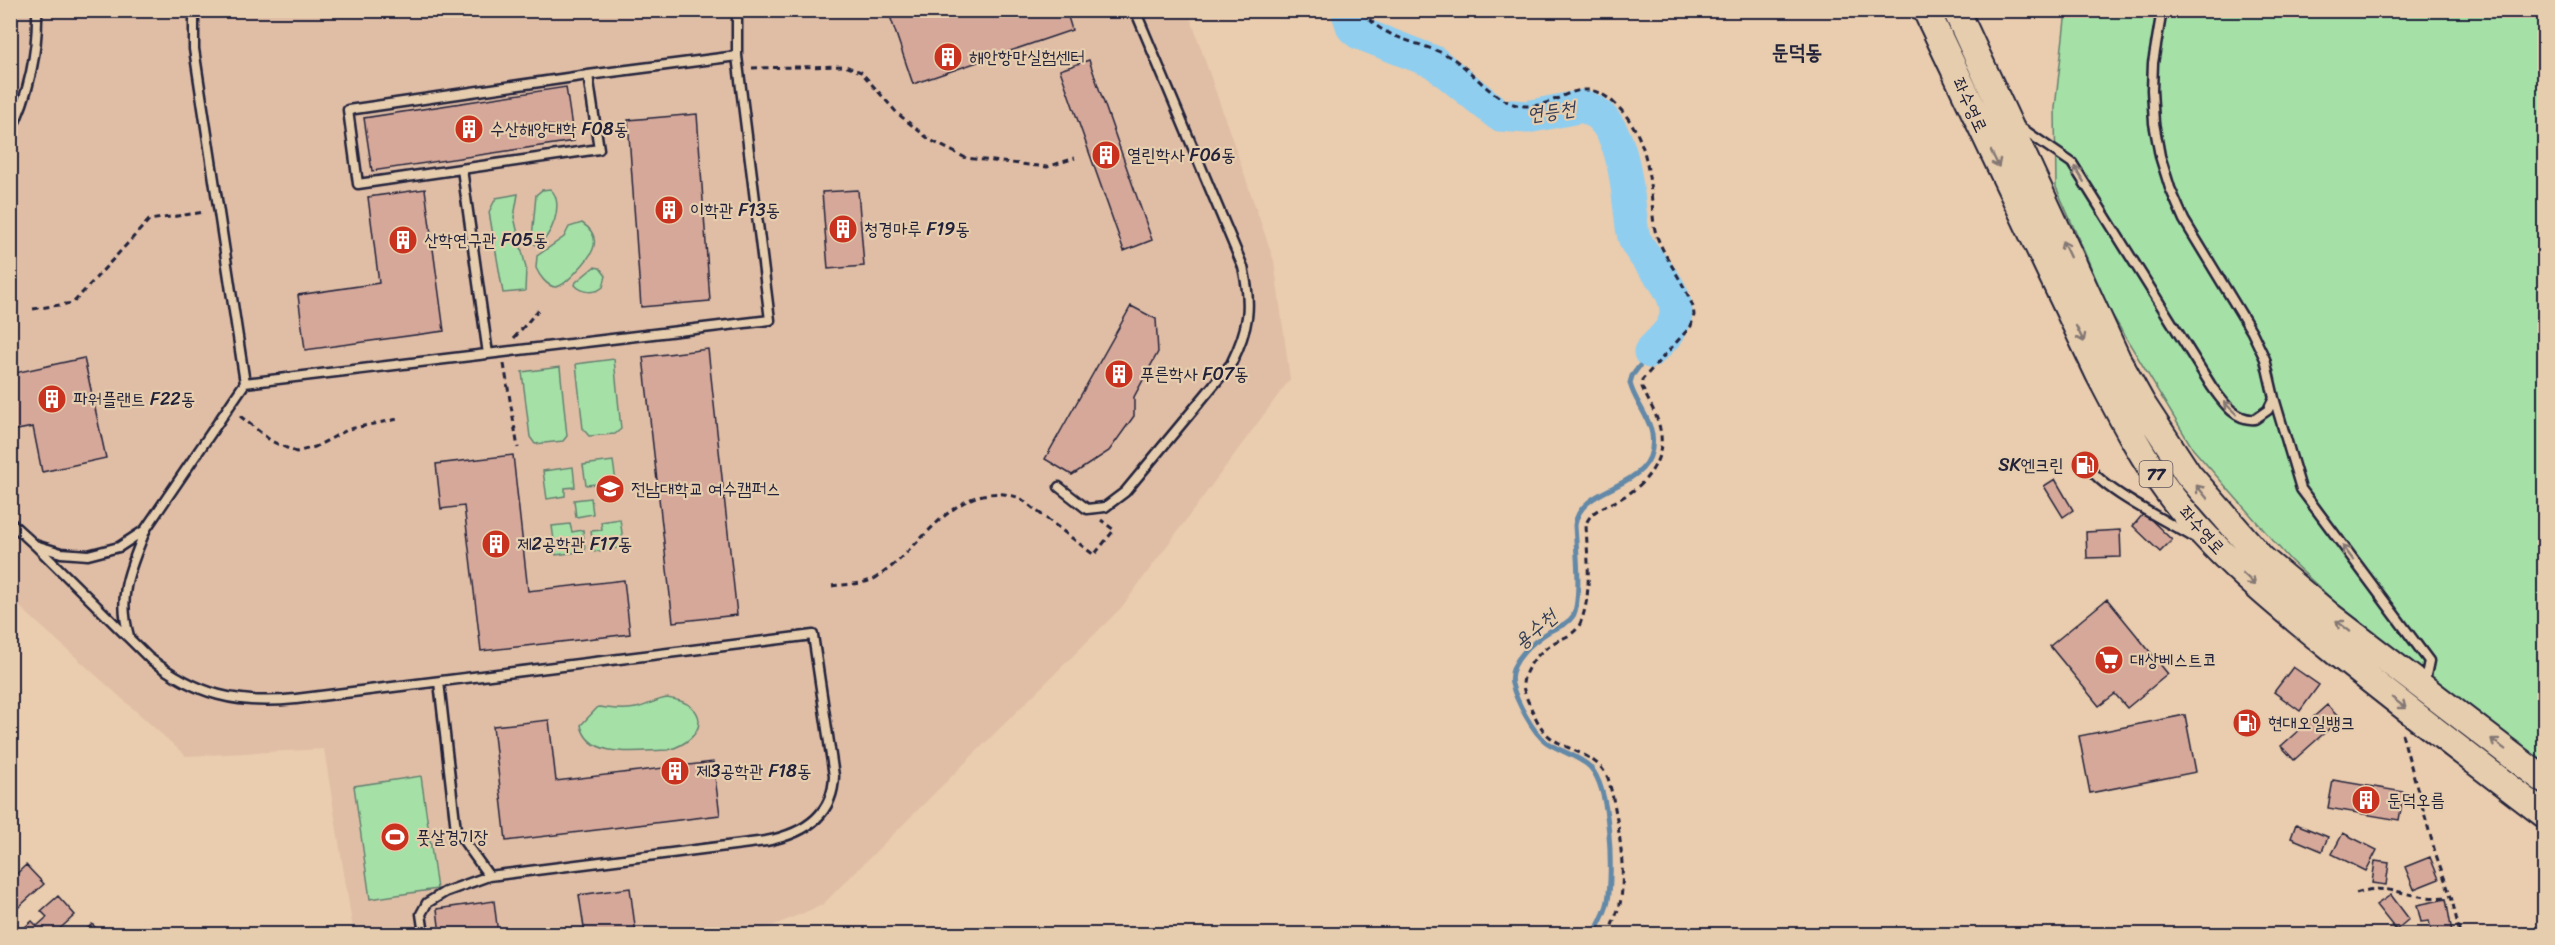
<svg xmlns="http://www.w3.org/2000/svg" width="2555" height="945" font-family="Sriracha,'Poor Story',sans-serif">
	<style>
		.built { fill: #e0bea6 }
		.green { fill: #a5e0a6; stroke: #648170; stroke-width: 1.5 }
		.lines { fill: none; stroke-linecap: round; stroke-linejoin: round }
		.stream { stroke: #6489a8; stroke-width: 5 }
		.river { stroke: #90cef0; stroke-width: 33 }
		.building { fill: #d5a89a; stroke: #22223b; stroke-width: 1.5 }
		.service-casing { stroke: #22223b; stroke-width: 13 }
		.primary-casing { stroke: #22223b; stroke-width: 30 }
		.path { stroke: #22223b; stroke-width: 3; stroke-dasharray: 6 4.5; stroke-linecap: butt }
		.service { stroke: #e6cdae; stroke-width: 8 }
		.primary { stroke: #e6cdae; stroke-width: 26 }
		.oneway { stroke: #847874 }
		.labels { text-anchor: middle; stroke-width: 4.5; stroke-linejoin: round; paint-order: stroke }
		.shield { fill: #e6cdae; stroke: #5d555e; stroke-width: 1.5 }
		.shield-label { font-size: 16px; font-weight: bold; fill: #22223b }
		.poi-label { font-size: 18px; fill: #22223b; stroke: #e6cdae; text-anchor: start }
		.street-label { font-size: 18px; fill: #22223b; stroke: #e6cdae }
		.water-label { font-size: 20px; font-style: italic; fill: #323c56; stroke: #e6cdae }
		.quarter-label { font-size: 21px; font-weight: bold; fill: #22223b; stroke: #e6cdae }
	</style>
	<rect width="100%" height="100%" fill="#eaccae"/>
	<filter id="ink" filterUnits="userSpaceOnUse"><feTurbulence type="fractalNoise" baseFrequency=".0167" numOctaves="2"/><feDisplacementMap in="SourceGraphic" scale="12" xChannelSelector="R" yChannelSelector="G"/><feConvolveMatrix kernelMatrix="1 2 1 2 8 2 1 2 1" color-interpolation-filters="sRGB"/></filter>
	<g filter="url(#ink)">
		<path class="built" d="M11,11H1188L1274,261L1290,379L1121,608L822,905L753,934H383L382,932L353,929L324,749L186,756L11,599Z"/>
		<path class="green" d="M2066,11H2544V761L2524,750L2334,601L2290,560L2193,449L2111,313L2056,187L2055,108Z
			M550,189C566,201 551,241 536,245L533,243L532,238L536,195L542,190Z
			M518,194L514,217L526,268L525,291L503,293L489,212L496,198Z
			M582,223C607,239 589,259 575,273C570,278 564,286 556,287C547,287 539,275 536,268L537,256L564,237L569,227Z
			M594,267L600,268L606,276L603,287C595,294 582,293 575,285L576,282Z
			M614,359L621,429L615,434L589,436L583,429L576,364Z
			M560,367L567,436L563,441L535,444L530,437L522,372Z
			M613,461L617,489L598,492L597,484L586,485L583,465Z
			M573,467L575,487L565,488V496L547,499L543,471Z
			M591,498L593,514L576,517L574,500Z
			M620,519L624,547L594,552L591,531L602,530L601,522Z
			M570,524L572,532L583,530L585,551L556,555L552,526Z
			M667,698C712,704 707,739 668,750C642,750 588,761 581,725L598,707C610,708 623,711 636,708C647,706 654,700 667,698Z
			M421,776L437,889L370,899L354,786Z"/>
		<g class="lines">
			<path class="stream" d="M1594,934C1599,924 1606,912 1608,901C1613,871 1611,789 1590,767C1579,756 1559,751 1546,742C1533,733 1516,700 1512,684C1507,662 1534,641 1550,631C1558,627 1568,624 1573,616C1582,600 1576,546 1575,525C1581,481 1660,492 1652,434C1649,415 1634,401 1630,383L1632,376L1650,352"/>
			<path class="river" d="M1347,10L1353,28L1359,33L1434,62L1499,115L1527,117L1583,106C1622,119 1626,177 1630,211C1632,221 1631,233 1636,242C1648,265 1674,283 1676,310C1677,328 1662,339 1650,352"/>
		</g>
		<path class="building" d="M888,10H1066L1072,30L913,84Z
			M1089,60L1152,240L1124,251L1060,70Z
			M566,87L574,141L372,171L364,118Z
			M697,114L710,301L641,307L628,120Z
			M425,189L444,331L305,350L298,295L379,283L368,197Z
			M858,190L864,266L828,269L822,192Z
			M1131,306L1156,319L1158,352L1134,397V416L1109,451L1072,475L1045,459Z
			M708,349L737,615L673,622L643,357Z
			M84,358L106,458L42,472L33,427L12,431L10,374Z
			M513,455L528,591L624,580L630,634L481,651L464,506L441,509L436,464Z
			M2055,479L2073,510L2063,517L2044,486Z
			M2144,513L2172,540L2160,552L2133,526Z
			M2120,530L2121,557L2087,558L2086,532Z
			M2107,599L2168,674L2127,708L2115,694L2099,706L2050,646Z
			M2293,667L2319,685L2300,711L2274,692Z
			M2327,705L2340,719L2294,760L2281,746Z
			M2185,715L2196,772L2090,793L2079,736Z
			M549,720L556,781L713,762L720,815L506,841L493,726Z
			M2333,780L2404,792L2399,820L2328,808Z
			M2296,824L2328,837L2322,851L2291,838Z
			M2343,833L2377,850L2366,871L2332,854Z
			M2430,857L2439,879L2414,889L2405,867Z
			M2375,861L2389,863L2386,885L2372,883Z
			M26,865L44,884L10,915V891L15,886L10,880Z
			M630,888L636,934H585L579,895Z
			M2391,895L2409,919L2396,930L2376,905Z
			M58,896L75,915L54,934H17L32,921L37,926L47,917L41,911Z
			M2446,899L2452,932L2432,934L2429,921L2421,922L2417,905Z
			M494,901L498,934H440L437,909Z
			M92,924L102,934H82Z"/>
		<g class="lines">
			<g class="service-casing">
				<path id="service" d="M2162,10L2153,63L2152,90L2154,123L2160,156L2170,188L2184,220L2252,332L2265,359L2274,398L2301,489L2429,661L2424,685
					M588,75L599,149L358,184L348,110Z
					M588,75L737,56
					M2017,125L2072,163L2212,387C2223,402 2235,421 2255,419L2268,410L2274,398
					M10,132C29,95 38,51 37,10
					M462,169L488,354
					M245,383L770,320L737,56V10
					M2092,471C2109,493 2168,522 2193,537
					M1059,487L1087,509L1105,507L1125,492L1231,364C1249,328 1252,306 1243,267L1135,10
					M10,522L35,545L61,553L88,555L119,547L145,530L245,383L194,49V10
					M35,545L149,658C197,695 236,705 296,699L813,635L834,776C833,817 802,834 766,841L489,876L445,892L427,903L421,914L424,934
					M129,636C117,595 130,569 145,531
					M439,682L456,830L489,876"/>
			</g>
			<g class="primary-casing">
				<path id="primary" d="M1926,10L2099,374C2120,414 2141,456 2168,492C2214,553 2274,602 2332,649C2402,706 2473,760 2544,814
					M1956,10L2117,359L2142,404L2188,474L2262,559L2331,617L2544,780"/>
			</g>
			<path class="path" d="M1364,10C1376,39 1425,42 1450,57C1475,71 1494,105 1525,106C1561,108 1578,71 1614,103C1645,131 1648,164 1652,202C1653,212 1653,224 1656,234C1665,259 1684,282 1693,307L1694,315L1691,326L1642,380V387C1648,401 1657,414 1660,429C1667,460 1644,487 1618,500C1605,507 1592,509 1586,524C1587,557 1593,593 1580,624C1575,634 1566,637 1555,642C1541,650 1524,667 1523,684C1523,692 1529,703 1532,710C1536,719 1542,731 1550,737C1569,752 1596,753 1608,778C1617,810 1627,871 1620,904C1617,914 1612,924 1609,934
				M752,68L845,66L861,72L897,113L930,140L966,158L1047,167L1075,158
				M33,309L73,303L149,220L205,212
				M514,338L540,308
				M504,364L518,448
				M240,416L271,441L296,452L315,447L349,429L398,419
				M832,586C845,584 865,585 877,577C924,548 956,475 1020,498L1094,555L1114,530L1101,520
				M2402,734L2435,852L2452,900L2460,934
				M2356,893C2384,884 2400,894 2427,897C2435,898 2443,897 2451,897"/>
			<use href="#service" class="service"/>
			<use href="#primary" class="primary"/>
		</g>
		<defs><path id="oneway-shaft" d="M-6 0H5M1.5-3L5.5 0L1.5 3" fill="none" stroke-width="1.6" stroke-linecap="round" stroke-linejoin="round" transform="scale(1.5)"/></defs>
		<g class="oneway">
			<use href="#oneway-shaft" transform="translate(1995 159) rotate(64)"/>
			<use href="#oneway-shaft" transform="translate(2079 174) rotate(-122)"/>
			<use href="#oneway-shaft" transform="translate(2066 249) rotate(-115)"/>
			<use href="#oneway-shaft" transform="translate(2080 334) rotate(64)"/>
			<use href="#oneway-shaft" transform="translate(2230 408) rotate(-136)"/>
			<use href="#oneway-shaft" transform="translate(2202 492) rotate(-129)"/>
			<use href="#oneway-shaft" transform="translate(2348 553) rotate(-127)"/>
			<use href="#oneway-shaft" transform="translate(2249 579) rotate(44)"/>
			<use href="#oneway-shaft" transform="translate(2343 626) rotate(-142)"/>
			<use href="#oneway-shaft" transform="translate(2399 703) rotate(38)"/>
			<use href="#oneway-shaft" transform="translate(2498 744) rotate(-143)"/>
		</g>
	</g>
	<defs>
		<g id="building-disc" transform="scale(1.5)"><circle r="9.5" fill="#c8321e" stroke="#e6cdae"/><path d="M-4-6H4V6H1V3H-1V6H-4ZM-2.5-4.3h1.7v1.8h-1.7ZM.8-4.3h1.7v1.8H.8ZM-2.5-1h1.7V.8h-1.7ZM.8-1h1.7V.8H.8Z" fill="#fff"/></g>
		<g id="fuel-disc" transform="scale(1.5)"><circle r="9.5" fill="#c8321e" stroke="#e6cdae"/><path d="M-5.5-6h7V0h2V4h1.3V-2.5L3-4.5l.8-.8L6-3V5H2.5V1h-1V6h-7ZM-4.2-4.7v3.2H.2V-4.7Z" fill="#fff"/></g>
		<g id="university-disc" transform="scale(1.5)"><circle r="9.5" fill="#c8321e" stroke="#e6cdae"/><path d="M0-5L7-2L0 1L-7-2ZM-4 1L0 2.5L4 1V4Q0 6-4 4Z" fill="#fff"/></g>
		<g id="supermarket-disc" transform="scale(1.5)"><circle r="9.5" fill="#c8321e" stroke="#e6cdae"/><path d="M-6-5.5h2.5l.6 2H6L4.5 2H-2.5L-4.4-4H-6ZM-1.5 3.2a1.3 1.3 0 1 0 .1 0ZM3 3.2a1.3 1.3 0 1 0 .1 0Z" fill="#fff"/></g>
		<g id="stadium-disc" transform="scale(1.5)"><circle r="9.5" fill="#c8321e" stroke="#e6cdae"/><path d="M0-5a6.5 5 0 1 0 0 10a6.5 5 0 1 0 0-10ZM-3.5-1.8h7v3.6h-7Z" fill="#fff"/></g>
	</defs>
	<g fill-rule="evenodd">
		<use href="#building-disc" x="948" y="57"/>
		<use href="#building-disc" x="469" y="129"/>
		<use href="#building-disc" x="1106" y="155"/>
		<use href="#building-disc" x="669" y="210"/>
		<use href="#building-disc" x="843" y="229"/>
		<use href="#building-disc" x="403" y="240"/>
		<use href="#building-disc" x="1119" y="374"/>
		<use href="#building-disc" x="52" y="399"/>
		<use href="#fuel-disc" x="2085" y="465"/>
		<use href="#university-disc" x="610" y="489"/>
		<use href="#building-disc" x="496" y="544"/>
		<use href="#supermarket-disc" x="2109" y="660"/>
		<use href="#fuel-disc" x="2247" y="723"/>
		<use href="#building-disc" x="675" y="771"/>
		<use href="#building-disc" x="2366" y="800"/>
		<use href="#stadium-disc" x="395" y="837"/>
	</g>
	<g class="labels">
		<rect class="shield" x="2139.5" y="461" width="33" height="26" rx="4.5"/>
		<g class="shield-label">
			<text x="2156" y="480">77</text>
		</g>
		<g class="poi-label">
			<text x="969" y="63">해안항만실험센터</text>
			<text x="490" y="135">수산해양대학 F08동</text>
			<text x="1127" y="161">열린학사 F06동</text>
			<text x="690" y="216">이학관 F13동</text>
			<text x="864" y="235">청경마루 F19동</text>
			<text x="424" y="246">산학연구관 F05동</text>
			<text x="1140" y="380">푸른학사 F07동</text>
			<text x="73" y="405">파워플랜트 F22동</text>
			<text x="2064" y="471" text-anchor="end">SK엔크린</text>
			<text x="631" y="495">전남대학교 여수캠퍼스</text>
			<text x="517" y="550">제2공학관 F17동</text>
			<text x="2130" y="666">대상베스트코</text>
			<text x="2268" y="729">현대오일뱅크</text>
			<text x="696" y="777">제3공학관 F18동</text>
			<text x="2387" y="806">둔덕오름</text>
			<text x="416" y="843">풋살경기장</text>
		</g>
		<g class="street-label">
			<text transform="translate(1970 105) rotate(65)" y="6">좌수영로</text>
			<text transform="translate(2202 530) rotate(48)" y="6">좌수영로</text>
		</g>
		<g class="water-label">
			<text transform="translate(1551 111) rotate(-8)" y="7">연등천</text>
			<text transform="translate(1535 629) rotate(-40)" y="7">용수천</text>
		</g>
		<g class="quarter-label">
			<text x="1797" y="59">둔덕동</text>
		</g>
	</g>
	<rect width="2555" height="945" fill="none" stroke="#e6cdae" stroke-width="36"/>
	<rect x="18" y="18" width="2519" height="909" fill="none" stroke="#22223b" stroke-width="2" filter="url(#ink)"/>
</svg>
